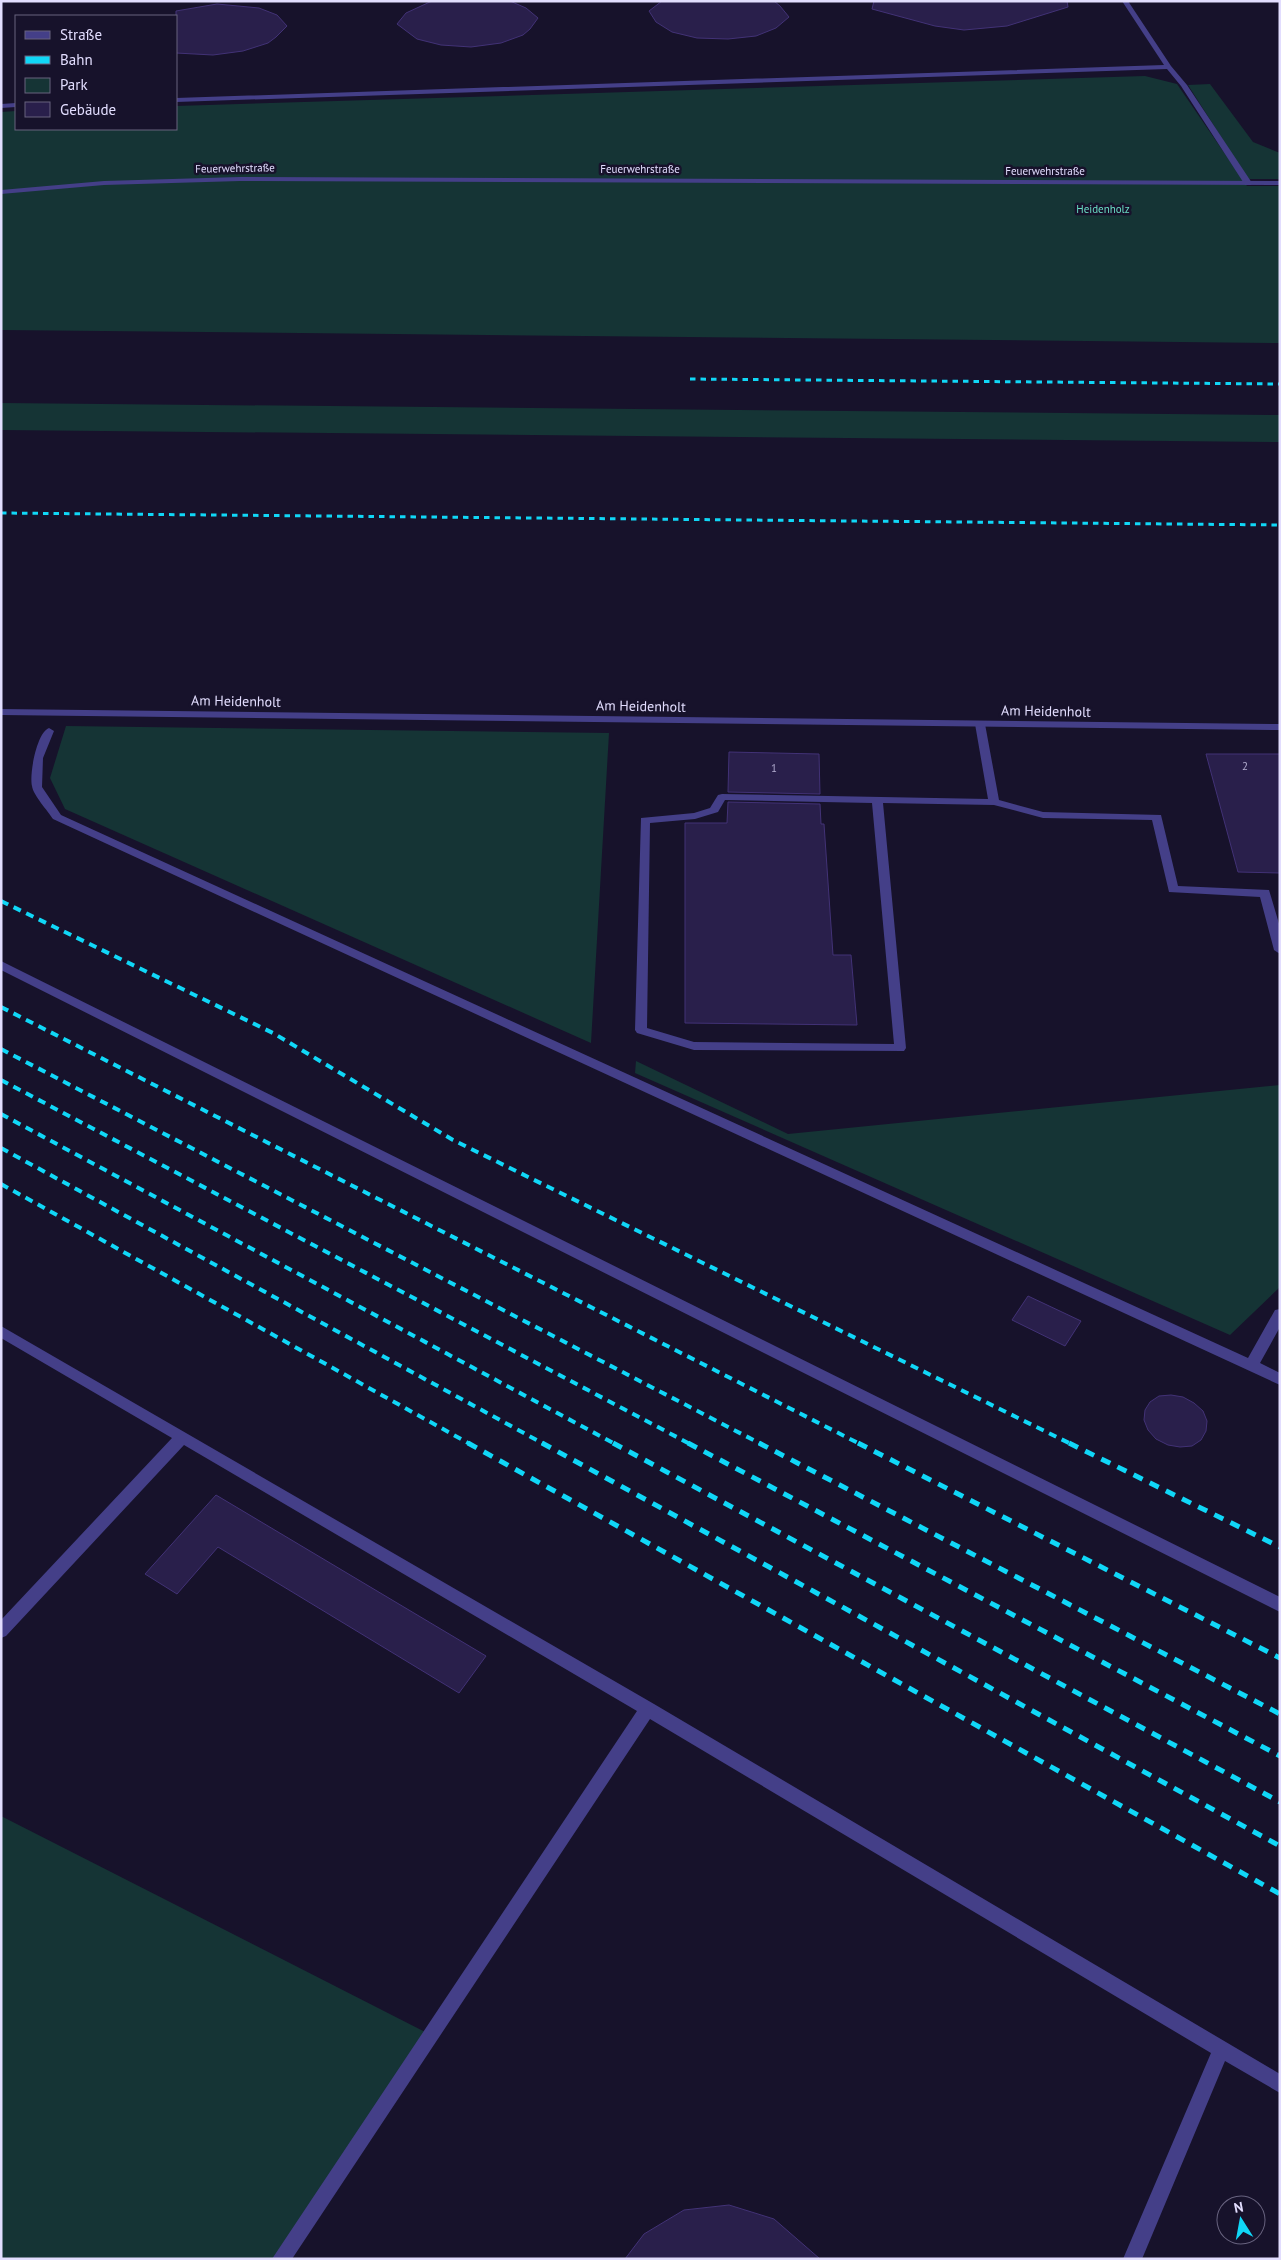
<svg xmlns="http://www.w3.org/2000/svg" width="1281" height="2260" font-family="'PT Sans',sans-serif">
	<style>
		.green { fill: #153435 }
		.building { fill: #291f4b; stroke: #423276 }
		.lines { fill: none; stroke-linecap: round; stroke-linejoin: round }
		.service { fill: #443f88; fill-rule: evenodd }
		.minor { fill: #443f88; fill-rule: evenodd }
		.rail-far2 { stroke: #10d7f7; stroke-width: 3; stroke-dasharray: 5.5 5; stroke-linecap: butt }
		.rail-far1 { stroke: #10d7f7; stroke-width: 4; stroke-dasharray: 8 6; stroke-linecap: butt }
		.rail { stroke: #10d7f7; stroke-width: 5; stroke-dasharray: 10 8; stroke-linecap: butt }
		.labels { text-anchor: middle; stroke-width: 5; stroke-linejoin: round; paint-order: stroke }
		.far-street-label { font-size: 11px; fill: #e2ddfe; stroke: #17122b }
		.far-park-label { font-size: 11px; fill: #6addc5; stroke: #17122b }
		.number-label { font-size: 11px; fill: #b4aed1 }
		.street-label { font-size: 14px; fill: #e2ddfe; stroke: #17122b }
	</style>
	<rect width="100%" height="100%" fill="#17122b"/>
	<path class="green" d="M1145,76L1177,84L1247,186H1280V343L1,330V112L16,111V129H176V106Z
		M1210,84L1253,142L1280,153V179H1248L1188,85Z
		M1,403L1280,415V442L1,430Z
		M66,726L609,733L591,1043L65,809L50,778Z
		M636,1061L788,1134L1280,1085V1287L1230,1335L635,1073Z
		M1,1816L431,2035L281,2259H1Z"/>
	<path class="building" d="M432,1H510L526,8L538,18L530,29L523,35L501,43L471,47L441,45L417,39L397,24L406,13Z
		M662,1H774L780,6L789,17L776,28L756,36L728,39L697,38L672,32L656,22L649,11Z
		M874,1H1067L1068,7L1007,26L964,30L935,26L872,9Z
		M217,4L259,8L277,15L287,26L276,37L268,43L243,51L213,55L176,53V11Z
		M729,752L819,754L820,794L728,792Z
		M1206,754H1280V873L1238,872Z
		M728,802L820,804L821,824H824L833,955H851L857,1025L685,1023V823H727Z
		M1028,1296L1081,1321L1065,1346L1012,1320Z
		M1171,1395L1183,1397L1194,1403L1203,1411L1207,1421L1206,1431L1201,1440L1192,1446L1180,1447L1168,1445L1156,1439L1148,1430L1144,1420L1145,1410L1150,1402L1159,1396Z
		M216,1495L486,1656L459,1693L218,1547L177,1594L145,1574Z
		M729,2205L774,2219L820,2259H625L644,2234L684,2210Z"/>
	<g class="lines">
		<path class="service" d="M1122,1H1128L1171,66L1187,85L1252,183L1251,185H1245L1181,86L1167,69L176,102V98L1164,65Z
			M16,103V107L1,108V104Z
			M980,721L985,724L999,800L1043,812L1161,815L1178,886L1269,890L1280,927V954L1274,950L1260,897L1169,892L1152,820L1043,818L994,805L883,803L906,1048L904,1051L694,1050L637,1033L635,1030L641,818L694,813L710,808L718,795L722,794L988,799L975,724ZM725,800L872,803L894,1044L694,1042L647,1028L650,823L695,819L718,812Z
			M49,728L54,731L43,758L42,787L61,815L1248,1358L1275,1310L1280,1309V1327L1260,1363L1280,1373V1385L53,819C48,811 33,795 32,786C29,774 37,732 49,728Z
			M1,961L1280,1597V1612L1,970Z
			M1,1326L654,1704L1280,2074V2093L1225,2061L1142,2259H1123L1211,2053L650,1719L292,2259H272L637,1711L184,1445L6,1636L1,1638V1620L172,1438L1,1338Z"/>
		<path class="minor" d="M240,177L1280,181V185L240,181L104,185L1,194V190L104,181Z
			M1,709L1280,724V730L1,715Z"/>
		<path class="rail-far2" d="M690,379L1280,384
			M1,513L1280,525"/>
		<path class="rail-far1" d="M1,901L273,1033L453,1140L1071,1444
			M1,1007L860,1444
			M1,1049L761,1444
			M1,1080L690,1444
			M1,1114L615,1444
			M1,1148L544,1444
			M1,1184L470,1444"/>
		<path class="rail" d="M468,1443L1280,1894
			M542,1443L1280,1846
			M613,1443L1280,1802
			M688,1443L1280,1756
			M759,1443L1280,1714
			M858,1443L1280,1658
			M1069,1443L1280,1547"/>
	</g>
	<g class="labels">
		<g class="far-street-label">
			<text transform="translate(235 168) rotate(-1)" y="4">Feuerwehrstraße</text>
			<text x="640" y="173">Feuerwehrstraße</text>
			<text x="1045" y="175">Feuerwehrstraße</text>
		</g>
		<g class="far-park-label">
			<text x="1103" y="213">Heidenholz</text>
		</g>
		<g class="number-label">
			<text x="1245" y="770">2</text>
			<text x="774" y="772">1</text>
		</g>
		<g class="street-label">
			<text transform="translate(236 701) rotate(1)" y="5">Am Heidenholt</text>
			<text transform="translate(641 706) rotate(1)" y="5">Am Heidenholt</text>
			<text transform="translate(1046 711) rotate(1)" y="5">Am Heidenholt</text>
		</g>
	</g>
	<rect width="1281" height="2260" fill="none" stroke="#e2ddfe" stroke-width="5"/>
	<rect x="15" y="15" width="162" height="115" fill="#17122b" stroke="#68637f"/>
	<rect x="25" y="31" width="25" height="8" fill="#443f88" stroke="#68637f"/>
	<text x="60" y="40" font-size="15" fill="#e2ddfe">Straße</text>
	<rect x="25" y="56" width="25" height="8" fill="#10d7f7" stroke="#68637f"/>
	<text x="60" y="65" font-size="15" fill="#e2ddfe">Bahn</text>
	<rect x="25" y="78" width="25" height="15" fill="#153435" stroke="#68637f"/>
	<text x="60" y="90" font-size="15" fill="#e2ddfe">Park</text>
	<rect x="25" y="102" width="25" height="15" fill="#291f4b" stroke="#68637f"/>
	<text x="60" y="115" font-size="15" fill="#e2ddfe">Gebäude</text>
	<g transform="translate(1241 2220) rotate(349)"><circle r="24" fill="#17122b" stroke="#68637f"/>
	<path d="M0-4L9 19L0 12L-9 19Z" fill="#10d7f7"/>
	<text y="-8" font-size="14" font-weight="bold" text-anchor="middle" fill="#e2ddfe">N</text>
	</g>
</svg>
